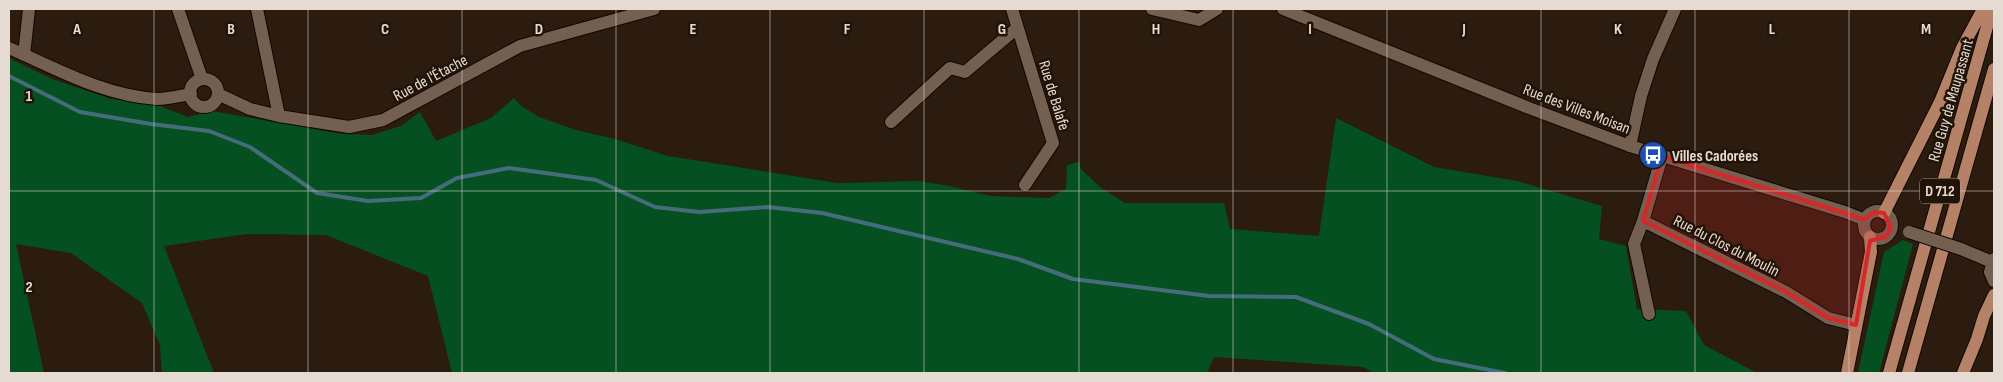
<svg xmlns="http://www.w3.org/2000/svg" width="2003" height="382" font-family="'Sofia Sans Condensed',sans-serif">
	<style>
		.green { fill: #055021 }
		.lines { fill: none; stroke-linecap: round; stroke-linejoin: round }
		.stream { stroke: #456c7b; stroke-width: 4 }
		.minor-casing { stroke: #140600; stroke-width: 14 }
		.secondary-casing { stroke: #140600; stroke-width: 14 }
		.primary-casing { stroke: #140600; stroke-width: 14 }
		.minor { stroke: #736051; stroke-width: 12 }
		.secondary { stroke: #736051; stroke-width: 12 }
		.primary { stroke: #b58268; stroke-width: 12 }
		.secondary-bridge-casing { stroke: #140600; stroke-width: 14; stroke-linecap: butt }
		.secondary-bridge { stroke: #736051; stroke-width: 12 }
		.marked { fill: #d62828; fill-opacity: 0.2; stroke: #d62828; stroke-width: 4; stroke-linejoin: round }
		.grid { fill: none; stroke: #e6dbd3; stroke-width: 1; stroke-opacity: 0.55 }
		.labels { text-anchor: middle; stroke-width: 5; stroke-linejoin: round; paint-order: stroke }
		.shield { fill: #221307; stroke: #ab9f96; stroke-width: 1 }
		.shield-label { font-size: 15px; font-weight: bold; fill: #e6dbd3 }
		.street-label { font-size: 16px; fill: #e6dbd3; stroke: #221307 }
		.poi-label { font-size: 16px; font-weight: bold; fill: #e6dbd3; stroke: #221307; text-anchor: start }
		.grid-label { font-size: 16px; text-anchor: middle; font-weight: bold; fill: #e6dbd3; stroke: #221307; stroke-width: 5; stroke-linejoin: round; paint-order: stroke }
	</style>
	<rect width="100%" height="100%" fill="#2c1c0f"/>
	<path class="green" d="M9,58L52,79L111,99L155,104L188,117L212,111L342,134L372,135L401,126L420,112L436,141L491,118L514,98L520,105L539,117L576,130L615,139L668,156L837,183L919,181L950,186L990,196L1049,198L1066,189L1067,165L1079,162L1081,169L1101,188L1125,203H1224L1230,229L1319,236L1336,118L1434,167L1517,181L1602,206L1599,239L1626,246L1637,309L1686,311L1704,345L1757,373H1374L1363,367L1214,357L1207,373H452L428,276L326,235L247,234L164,246L214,373H162L160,345L142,303L71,253L16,244L44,373H9Z
		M1903,240L1913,244L1879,373H1858L1884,252Z"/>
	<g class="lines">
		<path class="stream" d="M9,76L80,112L151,124L209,131L250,147L317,193L368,201L421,198L457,178L509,168L596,180L655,207L699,212L768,207L822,213L1018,259L1073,279L1209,296L1296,297L1369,324L1434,359L1505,373"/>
		<g class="minor-casing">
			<path id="minor" d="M178,9L202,79
				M257,9L279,116
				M1012,9L1053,143L1025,185
				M1152,9L1199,20L1217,9
				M9,48C55,68 104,96 157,99C168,99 180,96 191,94
				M24,55L29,9
				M190 93a14 14 0 1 1 28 0a14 14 0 1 1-28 0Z
				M218,94L250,109L279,116L349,127L383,120L520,46L654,9
				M891,122L950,68L965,72L1017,28
				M1630,146L1641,96L1653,59L1675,9
				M1643,221L1786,292L1828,318L1856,325
				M1649,314L1634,244L1643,221L1662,156"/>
		</g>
		<g class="secondary-casing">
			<path id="secondary" d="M1283,9L1529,108L1630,146L1845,212L1865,220
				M1864 225a14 14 0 1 1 28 0a14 14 0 1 1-28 0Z
				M1961,249L1992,262
				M1994,259L1990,272L1994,281"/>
		</g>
		<g class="primary-casing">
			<path id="primary" d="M1884,213L1940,102L1962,48L1983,9
				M1847,373L1871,252L1870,237
				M1889,373L1992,9
				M1908,373L1994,69
				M1963,373L1977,339L1984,316L1994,295"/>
		</g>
		<use href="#minor" class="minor"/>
		<use href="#secondary" class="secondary"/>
		<use href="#primary" class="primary"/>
		<g class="secondary-bridge-casing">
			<path id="secondary-bridge" d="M1909,232L1961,249"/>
		</g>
		<use href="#secondary-bridge" class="secondary-bridge"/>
	</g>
	<path class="marked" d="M1662,156L1864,219L1875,212L1884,213L1891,227L1887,236L1870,241L1856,325L1828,318L1786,292L1643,221Z"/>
	<path class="grid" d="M154,9V373M308,9V373M462,9V373M616,9V373M770,9V373M924,9V373M1079,9V373M1233,9V373M1387,9V373M1541,9V373M1695,9V373M1849,9V373M9,191H1994"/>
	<defs>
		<g id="bus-disc" transform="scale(1.4375)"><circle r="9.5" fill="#1a4fb4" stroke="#221307"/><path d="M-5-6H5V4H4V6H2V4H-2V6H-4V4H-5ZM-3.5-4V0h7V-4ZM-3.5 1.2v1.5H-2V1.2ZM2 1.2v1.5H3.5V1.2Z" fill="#fff"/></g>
	</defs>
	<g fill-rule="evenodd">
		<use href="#bus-disc" x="1653" y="155"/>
	</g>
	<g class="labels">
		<rect class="shield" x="1920" y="178.5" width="40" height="25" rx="4"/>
		<g class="shield-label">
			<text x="1940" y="196">D 712</text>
		</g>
		<g class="street-label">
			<text transform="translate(430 77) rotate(-28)" y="6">Rue de l'Étache</text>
			<text transform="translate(1055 95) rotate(73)" y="6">Rue de Balafe</text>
			<text transform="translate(1950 100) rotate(-74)" y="6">Rue Guy de Maupassant</text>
			<text transform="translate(1577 108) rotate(21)" y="6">Rue des Villes Moisan</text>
			<text transform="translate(1727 245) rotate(27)" y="6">Rue du Clos du Moulin</text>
		</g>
		<g class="poi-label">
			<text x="1672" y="161">Villes Cadorées</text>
		</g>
	</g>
	<g class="grid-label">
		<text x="77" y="34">A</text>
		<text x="231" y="34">B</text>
		<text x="385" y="34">C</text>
		<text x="539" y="34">D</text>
		<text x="693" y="34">E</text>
		<text x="847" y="34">F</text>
		<text x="1002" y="34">G</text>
		<text x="1156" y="34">H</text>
		<text x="1310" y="34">I</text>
		<text x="1464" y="34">J</text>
		<text x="1618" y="34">K</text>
		<text x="1772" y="34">L</text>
		<text x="1926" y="34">M</text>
		<text x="29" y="101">1</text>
		<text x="29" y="292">2</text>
	</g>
	<rect width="2003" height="382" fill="none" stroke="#e6dbd3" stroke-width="20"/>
</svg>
